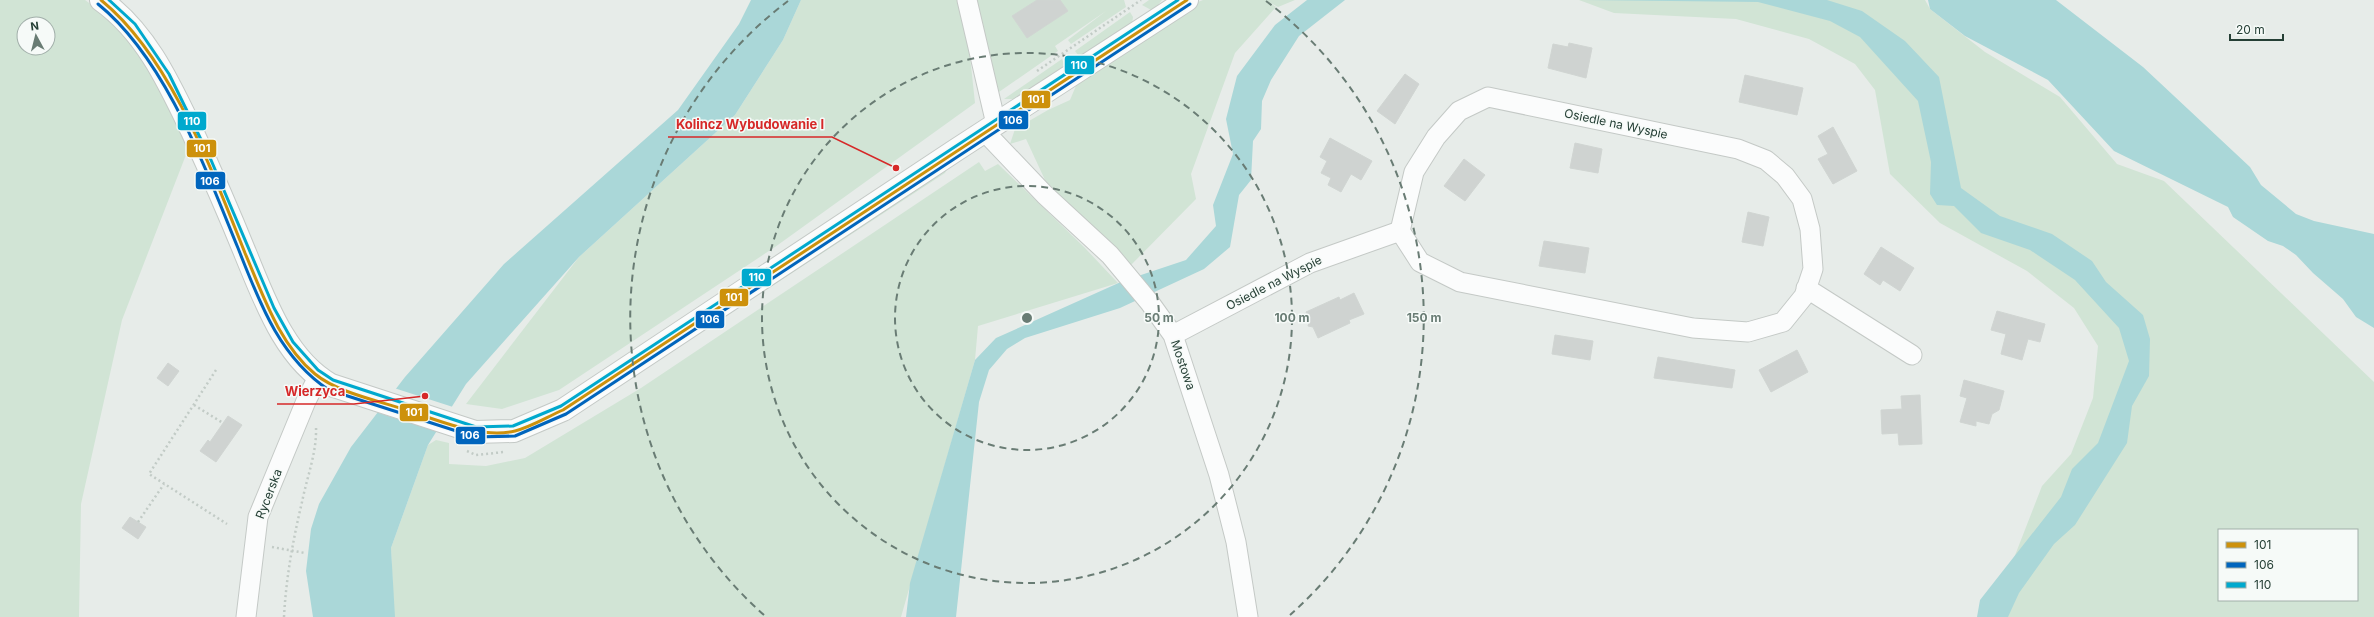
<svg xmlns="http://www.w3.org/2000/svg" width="2374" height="617" font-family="Inter,sans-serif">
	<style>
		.green { fill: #d1e4d5; fill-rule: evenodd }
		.water { fill: #aad7d8 }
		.pier { fill: #e7ece9 }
		.building { fill: #cfd3d1; stroke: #d0d5d2 }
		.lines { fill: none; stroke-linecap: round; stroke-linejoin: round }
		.minor-casing { stroke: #c4c9c6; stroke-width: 21 }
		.tertiary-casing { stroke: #c4c9c6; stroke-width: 24 }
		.path { stroke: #c2cbc6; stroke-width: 2.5; stroke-dasharray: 2 3; stroke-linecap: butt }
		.minor { stroke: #fbfcfc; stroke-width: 19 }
		.tertiary { stroke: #fbfcfc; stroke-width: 22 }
		.bus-1-casing { stroke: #f6faf8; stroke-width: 6 }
		.bus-2-casing { stroke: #f6faf8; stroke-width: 6 }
		.bus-3-casing { stroke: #f6faf8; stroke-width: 6 }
		.bus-1 { stroke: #cd910b; stroke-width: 3 }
		.bus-2 { stroke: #0065bd; stroke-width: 3 }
		.bus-3 { stroke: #00a9ce; stroke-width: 3 }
		.ring { fill: none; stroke: #697c74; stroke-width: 2; stroke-dasharray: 7 5 }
		.labels { text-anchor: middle; stroke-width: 3; stroke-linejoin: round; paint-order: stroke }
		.street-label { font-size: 12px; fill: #253f35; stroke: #f6faf8 }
		.centre { fill: #697c74; stroke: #f6faf8; stroke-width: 2 }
		.ring-label { font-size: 12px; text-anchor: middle; font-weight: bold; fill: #697c74; stroke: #f6faf8; stroke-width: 3; stroke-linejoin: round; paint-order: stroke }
		.leader { fill: none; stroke: #d62828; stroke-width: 1.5 }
		.callout-dot { fill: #d62828; stroke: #f6faf8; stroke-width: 1.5 }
		.callout-label { font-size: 13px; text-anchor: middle; font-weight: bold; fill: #d62828; stroke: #f6faf8; stroke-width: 3; stroke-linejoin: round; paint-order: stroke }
		.line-badge { stroke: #f6faf8; stroke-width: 1.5 }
		.badge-label { font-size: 11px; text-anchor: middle; font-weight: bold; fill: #fff }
	</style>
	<rect width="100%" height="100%" fill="#e7ece9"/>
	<path class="green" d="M0,0H85L122,27L149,69L189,147L122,320L81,504L79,617H0ZM24,24H48V48H24Z
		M801,0H964L975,103L775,247L559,390L502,409L466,404L579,257L735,115L783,40Z
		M977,0H1124L1126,7L1071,44L1068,40L1106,11L1055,46L1058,51L996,94Z
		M1149,0H1162L1153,11L1142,5Z
		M1203,0H1295L1278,7L1269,2L1276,7L1235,53L1191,174L1196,199L1131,265L1090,228L1045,180L1026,139L1010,144L1015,129L1048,110L1070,100L1078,81L1198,2Z
		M1579,0H1925L1930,9L1985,52L2060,97L2117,164L2164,181L2374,382V617H1991L2042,486L2071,454L2093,398L2098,346L2074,308L2027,271L1940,223L1890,174L1875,90L1855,64L1809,39L1736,19L1614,13ZM2219,530H2357V600H2219Z
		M1130,12L1133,17L1132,24L1083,55L1079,56L1075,51Z
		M1062,59L1064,64L1061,69L1017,99H1004Z
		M979,162L985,171L998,164L1084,247L1118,283L978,326L975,360L901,617H394L391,548L428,445L436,440L449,443V464L486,466L525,458L641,388Z
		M947,169L945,173L567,420Z"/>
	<path class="water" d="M751,0H801L783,40L735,115L579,257L466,384L428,445L391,548L395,617H313L306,571L311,529L319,504L351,447L405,377L504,264L678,110L739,24Z
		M1307,0H1345L1299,36L1271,80L1262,101L1261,129L1253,141L1251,180L1239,195L1230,247L1204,269L1120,308L1025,338L1007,349L989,370L979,402L956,617H906L910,583L975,360L996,338L1123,281L1186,260L1216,226L1213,205L1233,154L1226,119L1237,76L1275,25Z
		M1585,0H1827L1862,11L1905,41L1939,77L1961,188L2000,216L2052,234L2092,261L2106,282L2143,315L2150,339L2149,376L2132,406L2127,443L2075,525L2054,544L2019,593L2008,617H1977L1980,600L2061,497L2072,469L2098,443L2129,361L2119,328L2075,280L2030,250L1981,233L1954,206L1937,205L1930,194L1931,162L1918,101L1860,37L1830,21L1758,2Z
		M1928,0H2056L2143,67L2250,167L2261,185L2296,214L2314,221L2374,234V328L2356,317L2343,299L2313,273L2296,255L2283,246L2268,241L2233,217L2228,207L2114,151L2048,80L1965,36L1930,9Z"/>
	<path class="pier" d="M394,388L453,407L438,432L376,412Z"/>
	<path class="building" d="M1037,0H1060L1068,11L1027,38L1012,16Z
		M1569,43L1592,48L1586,78L1548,68L1553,44L1568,47Z
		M1405,74L1419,84L1395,124L1377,111Z
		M1745,75L1803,88L1797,115L1739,102Z
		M1833,127L1857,171L1833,184L1818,159L1828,154L1818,136Z
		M1330,138L1372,161L1361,180L1351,174L1341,192L1328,185L1331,178L1321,173L1327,161L1320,157Z
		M1575,143L1602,149L1598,173L1570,168Z
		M1464,159L1485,175L1465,201L1444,186Z
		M1748,212L1769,217L1763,246L1742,242Z
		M1544,241L1589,248L1585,273L1539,266Z
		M1881,247L1914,268L1900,291L1883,280L1880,285L1864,274Z
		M1354,293L1364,314L1349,320L1350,323L1318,338L1313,327L1308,326L1310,320L1306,312L1339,297L1340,300Z
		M1997,311L2045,324L2040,342L2028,339L2022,360L2001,354L2006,334L1991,330Z
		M1555,335L1593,341L1590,360L1552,354Z
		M1797,350L1808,372L1771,392L1759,370Z
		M1658,357L1735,370L1732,388L1654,378Z
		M168,363L179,371L168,386L157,378Z
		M1964,380L2004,391L1999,410L1992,414L1989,424L1976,421V426L1960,422L1967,398L1960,396Z
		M1920,395L1922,444L1899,445L1898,433L1882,434L1881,410L1902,409L1901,396Z
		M228,416L242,425L216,462L200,451L208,440L210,442Z
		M130,517L146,527L138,539L122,528Z"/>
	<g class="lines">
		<g class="minor-casing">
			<path id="minor" d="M967,0L996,124
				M985,132L1045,195L1110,255L1150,303L1173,335L1219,475L1236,542L1248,617
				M1806,288L1912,355
				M1173,335L1310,263L1400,231L1414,172L1436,137L1459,111L1488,97L1738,149L1766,160L1785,176L1802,199L1810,229L1813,269L1804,296L1783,322L1748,332L1693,328L1460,282L1420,262L1400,231
				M246,617L258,517L306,401L318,377"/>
		</g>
		<g class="tertiary-casing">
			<path id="tertiary" d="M101,0C146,32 169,83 192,131C211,172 229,213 246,255C265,301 286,360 331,385L475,432L514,431L563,410L956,150L1187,0"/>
		</g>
		<path class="path" d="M1037,71L1141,0
			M216,370L149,474L227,524
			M194,405L223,423
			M467,451L476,455L504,452
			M138,522L164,484
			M272,547L305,553
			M284,617C286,578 293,540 302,502C307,477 317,452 316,427"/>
		<use href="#minor" class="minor"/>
		<use href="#tertiary" class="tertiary"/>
		<g class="bus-1-casing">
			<path id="bus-1" d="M101,0C171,57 212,171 245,253C263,295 279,344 315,374C338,393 380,401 409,411C441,421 481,439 515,431C531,427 547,417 563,410L1187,0"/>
		</g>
		<g class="bus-2-casing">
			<path id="bus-2" d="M98,4C166,59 205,168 238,248C259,301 279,357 329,390L475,437L515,436L566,414L1190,4"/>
		</g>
		<g class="bus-3-casing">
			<path id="bus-3" d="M109,0L135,24L169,74L211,160L274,308L293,342L318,370L333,380L476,427L513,426L561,406L1178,0"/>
		</g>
		<use href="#bus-1" class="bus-1"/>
		<use href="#bus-2" class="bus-2"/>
		<use href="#bus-3" class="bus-3"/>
	</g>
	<g class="ring">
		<circle cx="1027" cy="318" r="132"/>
		<circle cx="1027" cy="318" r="265"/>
		<path d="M764 615A397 397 0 0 1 788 1M1266 1A397 397 0 0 1 1290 615"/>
	</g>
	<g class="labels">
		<g class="street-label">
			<text transform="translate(1616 124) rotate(12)" y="4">Osiedle na Wyspie</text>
			<text transform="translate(1274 283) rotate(-27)" y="4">Osiedle na Wyspie</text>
			<text transform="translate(1183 365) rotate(71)" y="4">Mostowa</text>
			<text transform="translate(269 494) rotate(-69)" y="4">Rycerska</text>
		</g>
	</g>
	<circle cx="1027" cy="318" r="6" class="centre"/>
	<g class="ring-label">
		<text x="1159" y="322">50 m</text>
		<text x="1292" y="322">100 m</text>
		<text x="1424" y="322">150 m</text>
	</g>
	<path class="leader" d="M896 168L832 137H668M425 396L354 404H277"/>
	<g class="callout-dot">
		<circle cx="896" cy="168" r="4"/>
		<circle cx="425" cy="396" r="4"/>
	</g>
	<g class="callout-label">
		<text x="750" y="129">Kolincz Wybudowanie I</text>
		<text x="315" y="396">Wierzyca</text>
	</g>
	<g class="line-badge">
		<rect x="1064" y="55" width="31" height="20" rx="4" fill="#00a9ce"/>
		<rect x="1021" y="90" width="30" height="19" rx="4" fill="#cd910b"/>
		<rect x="998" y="110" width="31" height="20" rx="4" fill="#0065bd"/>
		<rect x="177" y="111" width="30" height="20" rx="4" fill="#00a9ce"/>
		<rect x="186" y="139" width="31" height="19" rx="4" fill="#cd910b"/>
		<rect x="195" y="171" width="31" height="19" rx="4" fill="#0065bd"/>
		<rect x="741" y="268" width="31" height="19" rx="4" fill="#00a9ce"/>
		<rect x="719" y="288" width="30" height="19" rx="4" fill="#cd910b"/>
		<rect x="695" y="310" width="30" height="19" rx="4" fill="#0065bd"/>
		<rect x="399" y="403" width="30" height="19" rx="4" fill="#cd910b"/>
		<rect x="455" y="426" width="31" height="19" rx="4" fill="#0065bd"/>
	</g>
	<g class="badge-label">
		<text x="1079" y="69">110</text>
		<text x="1036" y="103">101</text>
		<text x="1013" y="124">106</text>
		<text x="192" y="125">110</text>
		<text x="202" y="152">101</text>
		<text x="210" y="185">106</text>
		<text x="757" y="281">110</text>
		<text x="734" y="301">101</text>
		<text x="710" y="323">106</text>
		<text x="414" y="416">101</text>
		<text x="470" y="439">106</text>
	</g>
	<rect x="2218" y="529" width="140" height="72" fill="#f6faf8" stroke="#a2afaa"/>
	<rect x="2226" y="542" width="20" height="6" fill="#cd910b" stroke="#a2afaa"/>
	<text x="2254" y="549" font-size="12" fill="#253f35">101</text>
	<rect x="2226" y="562" width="20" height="6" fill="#0065bd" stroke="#a2afaa"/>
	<text x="2254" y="569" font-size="12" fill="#253f35">106</text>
	<rect x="2226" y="582" width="20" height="6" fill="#00a9ce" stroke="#a2afaa"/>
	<text x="2254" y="589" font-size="12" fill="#253f35">110</text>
	<g transform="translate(36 36) rotate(353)"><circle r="19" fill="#f6faf8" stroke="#a2afaa"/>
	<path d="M0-3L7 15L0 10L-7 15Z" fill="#697c74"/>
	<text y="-6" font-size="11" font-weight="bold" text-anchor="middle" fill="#253f35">N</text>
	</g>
	<path d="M2230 34v6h53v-6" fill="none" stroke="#253f35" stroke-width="2"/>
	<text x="2236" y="34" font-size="12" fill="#253f35" stroke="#f6faf8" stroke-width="3" paint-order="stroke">20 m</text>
</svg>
